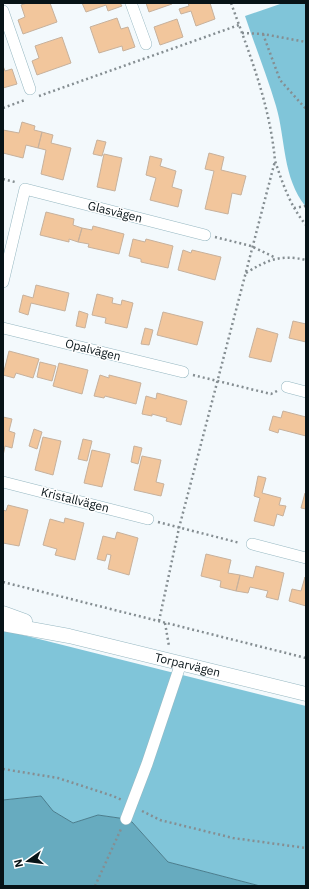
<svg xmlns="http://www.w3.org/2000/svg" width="309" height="889" font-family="'IBM Plex Sans',sans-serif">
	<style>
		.forest { fill: #80c5d9 }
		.water { fill: #67abbf; stroke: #4a7d8d }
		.building { fill: #f2c69c; stroke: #c7b19c }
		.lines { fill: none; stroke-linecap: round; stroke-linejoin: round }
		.minor-casing { stroke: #97b8c2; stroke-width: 12 }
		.tertiary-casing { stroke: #97b8c2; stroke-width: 15 }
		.path { stroke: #858e92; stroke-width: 2.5; stroke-dasharray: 2 3; stroke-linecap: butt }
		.minor { stroke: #fff; stroke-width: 11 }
		.tertiary { stroke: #fff; stroke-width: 14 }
		.labels { text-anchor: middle; stroke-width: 3; stroke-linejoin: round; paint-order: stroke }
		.street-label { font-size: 12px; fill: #071317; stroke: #fff }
	</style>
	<rect width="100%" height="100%" fill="#f3f9fc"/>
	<path class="forest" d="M283,3H306V207C282,177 286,140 276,106C267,76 255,46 245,16Z
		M3,630L306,706V886H260L168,862L132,822L126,819L98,815L73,823L53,811L40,796L3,800Z"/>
	<path class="water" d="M41,796L53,811L73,823L98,815L126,819L132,822L168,862L260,886H3V800Z"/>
	<path class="building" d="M27,3H50L57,22L23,34L18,20L25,17L21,5Z
		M82,3H120L122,6L108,11L106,5L86,12Z
		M146,3H171L172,4L149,12Z
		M188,3H210L215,19L196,26L191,11L181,14L179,9L189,6Z
		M117,18L121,29L128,27L135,47L123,51L122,46L99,53L90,27Z
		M177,19L183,37L160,45L154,27Z
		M62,37L71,63L37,75L32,61L39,58L35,46Z
		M3,66L5,71L12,69L17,84L3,88Z
		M22,122L35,126L34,130L42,132L38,148L26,145L23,158L3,153V130L19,133Z
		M42,132L53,135L51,143L71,148L63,180L41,174L46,150L38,148Z
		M97,140L106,142L102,156L93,154Z
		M209,153L224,157L221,170L246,176L241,195L232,193L228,214L205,209L214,171L205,169Z
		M104,154L122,158L115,191L97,187Z
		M150,156L162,159L160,166L176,171L172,187L182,190L178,207L150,200L156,178L146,175Z
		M46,212L74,219L73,225L82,228L78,242L69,239V242L40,235Z
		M93,226L124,234L119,254L88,247L89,244L78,242L82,228L92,230Z
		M133,239L145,242L146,239L173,246L168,268L141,262V259L129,256Z
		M183,250L191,253L192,250L221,257L215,280L178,270Z
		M36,285L69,293L65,311L31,303L28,315L19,312L23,295L33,298Z
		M97,294L113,298L112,303L121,305L122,300L133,303L127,328L105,323L106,318L92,315Z
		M79,311L88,314L85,328L76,326Z
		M163,312L203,322L197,345L157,335Z
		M293,321L306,324V342L289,338Z
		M145,328L153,330L149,345L141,344Z
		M257,328L278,334L271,362L249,357Z
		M9,351L39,359L33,378L16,373L14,378L3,375Z
		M40,362L56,366L52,381L37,377Z
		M59,363L88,370L82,394L53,386Z
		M100,375L109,378V375L141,383L136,404L105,396L104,398L94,396Z
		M157,393L187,401L181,425L166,421L167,418L152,414V416L142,414L146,396L156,399Z
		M283,411L306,417V436L279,429L278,433L269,430L273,416L281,418Z
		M3,417L12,419L9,431L15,433L12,448L5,446L3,456Z
		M34,429L42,432L37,449L29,446Z
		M43,437L61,441L53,475L35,470Z
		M83,439L92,441L87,461L78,459Z
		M134,446L142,448L138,464L131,462Z
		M92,450L110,454L102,487L84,483Z
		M142,456L161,460L156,482L164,484L161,496L134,490Z
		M258,476L266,478L262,493L281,498L279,505L286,506L283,516L277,514L274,526L254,521L260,498L254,496Z
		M305,493H306V509L301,508Z
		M8,505L28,510L19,546L3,543V510L6,511Z
		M65,518L84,523L75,560L55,555L57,549L43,545L50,519L64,523Z
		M117,532L138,538L129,575L108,569L111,555L107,554L105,561L97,559L103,536L115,539Z
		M206,554L231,560L228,573L240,575L236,591L220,587L221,581L201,576Z
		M256,566L284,573L278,600L266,597L268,591L250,587L248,593L236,591L240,575L253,578Z
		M305,577L306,606L289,601L292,589L301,591Z"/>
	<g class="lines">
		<g class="minor-casing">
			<path id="minor" d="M131,3L146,44
				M3,11L30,89
				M3,282L25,189L205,235
				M3,328L183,372
				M287,387L306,392
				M3,482L148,519
				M252,544L306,558
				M126,819L147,764L181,663"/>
		</g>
		<g class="tertiary-casing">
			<g id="tertiary">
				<path d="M3,613L25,621"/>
				<path id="s1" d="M3,624L69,636L306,694"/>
			</g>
		</g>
		<path class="path" d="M231,3C250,55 270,105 275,161
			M242,33L263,34L306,42
			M263,34L280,80L306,109
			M39,96L239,25
			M3,108L25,100
			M3,179L15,182
			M294,208L306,206
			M215,237L251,246L276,258
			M246,273C267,260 281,254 306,260
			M193,375L271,394L277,391
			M158,522L240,543
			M3,582L306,658
			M159,621L179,528L275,161C283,184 290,206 306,225
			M165,623L169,646
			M3,769L58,778L113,796L122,800
			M142,811L160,820L233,838L306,848
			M95,886L121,829"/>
		<use href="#minor" class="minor"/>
		<use href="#tertiary" class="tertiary"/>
	</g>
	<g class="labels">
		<g class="street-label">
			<text transform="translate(115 212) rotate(14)" y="4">Glasvägen</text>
			<text transform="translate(93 350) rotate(14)" y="4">Opalvägen</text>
			<text transform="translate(75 500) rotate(14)" y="4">Kristallvägen</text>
			<text dy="4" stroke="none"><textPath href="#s1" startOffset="189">Torparvägen</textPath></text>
		</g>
	</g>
	<rect width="309" height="889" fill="none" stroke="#071317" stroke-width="8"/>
	<g transform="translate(28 861) rotate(256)" stroke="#ffffff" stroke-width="3" paint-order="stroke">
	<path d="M0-3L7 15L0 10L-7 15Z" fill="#071317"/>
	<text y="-6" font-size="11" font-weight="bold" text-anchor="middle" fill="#071317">N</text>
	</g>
</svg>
